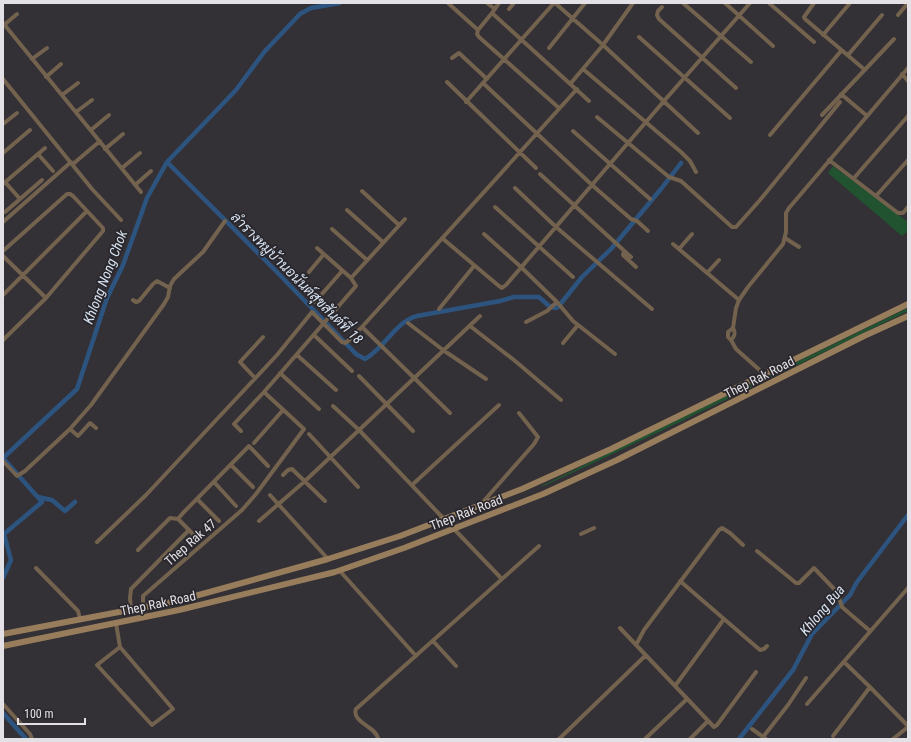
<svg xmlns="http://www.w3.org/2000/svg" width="911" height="742" font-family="'Roboto Condensed',Sarabun,sans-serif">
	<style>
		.green { fill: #225330 }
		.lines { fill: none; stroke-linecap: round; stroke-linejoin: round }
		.canal { stroke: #2d547f; stroke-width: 4.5 }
		.street { stroke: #73624d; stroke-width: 4 }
		.secondary { stroke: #977d5b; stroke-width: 6 }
		.labels { text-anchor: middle; stroke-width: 3.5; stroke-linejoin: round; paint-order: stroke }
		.street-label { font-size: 13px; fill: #e3e1e5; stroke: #29262c }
		.water-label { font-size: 14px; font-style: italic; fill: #d6e2f0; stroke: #29262c }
	</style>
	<rect width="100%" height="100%" fill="#333036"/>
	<path class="green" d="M833,166L908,222V231L902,236L828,173Z
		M908,308V311C787,370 666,430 544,486H541Z"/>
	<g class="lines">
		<path class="canal" d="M167,162L274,269L356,354L365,359C385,348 395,322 417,316L500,301L514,297H539L549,306L555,308L558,307L582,277L611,249L661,189L681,163
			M38,497L52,500L65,511L75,502
			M3,578L11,560L4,534L42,502L3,458L77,389L107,298L123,265L147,198L167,162L236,90L265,51L300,14L311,8L340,3
			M3,713L26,739
			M739,739L793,670L812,634L850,595L857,582L908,515"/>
		<path class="street" d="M448,3L478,30L492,13L589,101
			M487,3L495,9
			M555,3L603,45L698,133
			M683,3L751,62
			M725,3L773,46
			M769,3L814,42
			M814,3L804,17L805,19L865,70
			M662,7L658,11L657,15L659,19L736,88
			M509,9L514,3
			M492,13L499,3
			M898,15L908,3
			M3,23L141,192
			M4,25L17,14
			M478,30L477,34L479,37L559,108
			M823,35L850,3
			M639,37L730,118
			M549,48L585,3
			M848,55L882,15
			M452,58L459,53L487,79
			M32,59L47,48
			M583,69L681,152L690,161L696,172
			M902,74L908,81
			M46,77L61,64
			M3,79L92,189L121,220
			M447,82L536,168
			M483,83L592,185L631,219L637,221L648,231
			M571,83L603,45L633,3
			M841,94L866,115
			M62,95L78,83
			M466,102L554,3
			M76,112L92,100
			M822,115L894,39
			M597,117L669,177L681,181L732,227H736L760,200L840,102
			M3,124L17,113
			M91,130L109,115
			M573,131L650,199
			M770,135L841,51
			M105,149L123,134
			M3,153L30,130
			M38,154L53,171
			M829,160L898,213H903L908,207
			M73,164L100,141
			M122,168L140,153
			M540,174L631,257
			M854,178L908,116
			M5,182L20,199
			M3,184L45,148
			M135,185L151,171
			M515,188L556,227L652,309
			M362,191L399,225
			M876,196L908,160
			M495,207L573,277
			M347,210L383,242
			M5,212L42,180
			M3,222L71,162
			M332,229L367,260
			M484,234L521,267L557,302L573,321L615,354
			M442,238L499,286L502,288L506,285L664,101L750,3
			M785,238L799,247
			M673,244L739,300
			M317,248L351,278
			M679,249L692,234
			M3,251L67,194H70L73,196L103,228V231L46,298L3,340
			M624,251L623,255L636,267
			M3,256L46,298
			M309,272L324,254
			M707,273L719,260
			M3,295L87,211
			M133,300L136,302L139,301L153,284L157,281L170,288
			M315,302L342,271
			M439,309L474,266
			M526,322L547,311L557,302
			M408,323L443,350L486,379
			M470,326L514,360L561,400
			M362,327L450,413
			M733,328L728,332V337L731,340C735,336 736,333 733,328L736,308L739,300L748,287L783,244L786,232V213L789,208L908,68
			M314,335L352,371
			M731,340L736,349L764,374
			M563,343L578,325
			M297,355L336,390
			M280,373L319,409
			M359,376L413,431
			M255,378L240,362L263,337
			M333,406L359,430L444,519
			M70,429L78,436L90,423L96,428
			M241,431L234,424L264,392
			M309,434L358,487
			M254,443L283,410
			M3,461L17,476L25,471L70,429L91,405L164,304L168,297L170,286L174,279L203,252L225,221
			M231,465L253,487
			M283,475L288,470L292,469L325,501
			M214,482L236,506
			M412,485L499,405
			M270,495L328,559
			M197,499L219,521
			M482,503L534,444L538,437L519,413
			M259,521L305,481L480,316
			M454,529L501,578
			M189,530L198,539
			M581,534L594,528
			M97,542L146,495L277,355L312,312L342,342L345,343L348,341L362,327L577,89
			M138,550L170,518L178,519
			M757,551L796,583H799L814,568L837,592L842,607L870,631
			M36,568L78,611L80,619
			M339,570L416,656
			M680,581L760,650L764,649L767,646
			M143,607V596L242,510L256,494L304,429L264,392L356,286L351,278L405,219
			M131,609L130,598L131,589L189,530L178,519L183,513L249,446L268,466
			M116,623L120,647L173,709L152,725L97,665L120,647
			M620,628L714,727L717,725L756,672
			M433,641L456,666
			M636,645L644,630L719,530L722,528L730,533L743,545
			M844,662L870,687L908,726
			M675,686L724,619
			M3,704L30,734L32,739
			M807,704L908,588
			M752,729L766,739
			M833,736L870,687
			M763,737L788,705L806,678
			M378,739C377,727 351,722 356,709L539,546
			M559,739L645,656
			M645,739L687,699
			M690,739L708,721
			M893,739L908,727"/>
		<path class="secondary" d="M3,634L177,601L328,559L400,536L522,489L611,449L908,304
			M3,646L179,610L335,572L404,548L543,494L617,460L864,336L908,316"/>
	</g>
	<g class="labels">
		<g class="street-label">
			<text transform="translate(759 377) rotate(-27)" y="5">Thep Rak Road</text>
			<text transform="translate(466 512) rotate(-21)" y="5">Thep Rak Road</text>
			<text transform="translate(190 542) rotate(-41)" y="5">Thep Rak 47</text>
			<text transform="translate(158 603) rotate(-12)" y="5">Thep Rak Road</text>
		</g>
		<g class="water-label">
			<text transform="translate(105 277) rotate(-69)" y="5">Khlong Nong Chok</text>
			<text transform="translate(297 278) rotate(45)" y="5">ลำรางหมู่บ้านอนันต์สุขสันต์ที่ 18</text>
			<text transform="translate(822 610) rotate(-50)" y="5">Khlong Bua</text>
		</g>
	</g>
	<rect width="911" height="742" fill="none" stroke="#e3e1e5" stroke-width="8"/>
	<path d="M18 718v6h67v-6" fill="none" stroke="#e3e1e5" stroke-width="2"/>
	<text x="24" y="718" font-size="12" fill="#e3e1e5" stroke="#29262c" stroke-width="3" paint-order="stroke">100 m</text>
</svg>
